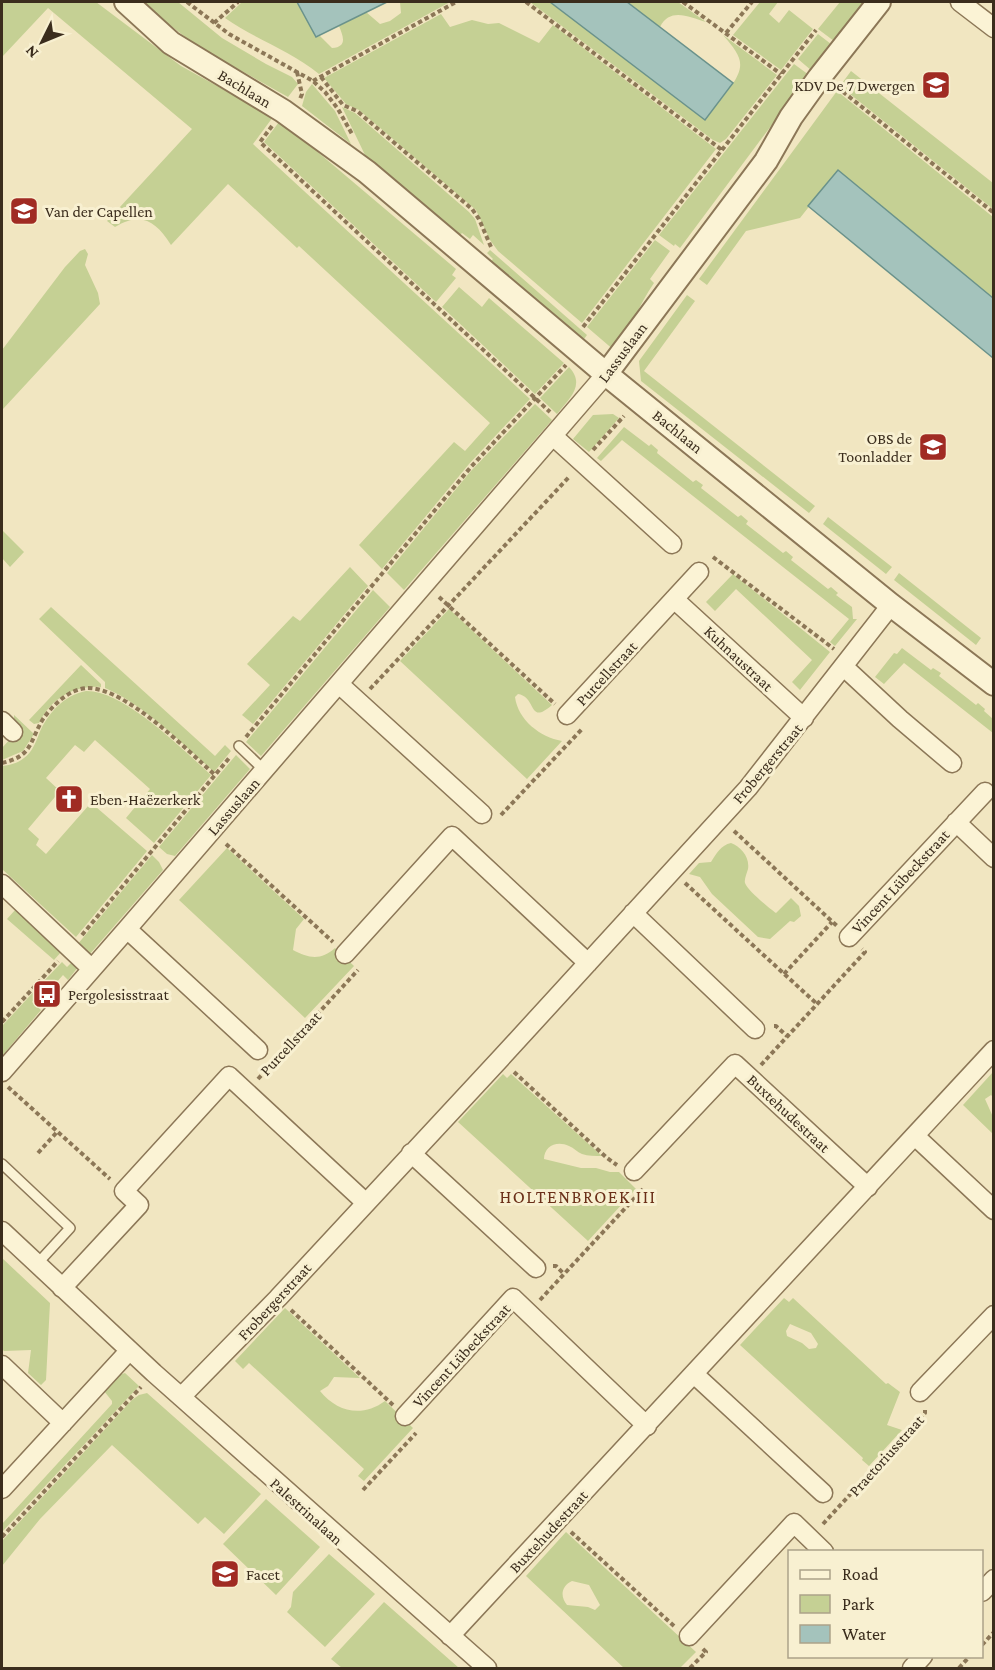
<svg xmlns="http://www.w3.org/2000/svg" width="995" height="1670" font-family="'Crimson Pro',serif">
	<style>
		.green { fill: #c5d094; fill-rule: evenodd }
		.water { fill: #a4c3bc; stroke: #6a928b; stroke-width: 1.5 }
		.lines { fill: none; stroke-linecap: round; stroke-linejoin: round }
		.service-casing { stroke: #8c7757; stroke-width: 12 }
		.minor-casing { stroke: #8c7757; stroke-width: 21 }
		.tertiary-casing { stroke: #8c7757; stroke-width: 26 }
		.path { stroke: #8c7757; stroke-width: 4; stroke-dasharray: 4.5 3; stroke-linecap: butt }
		.service { stroke: #fbf3d5; stroke-width: 9 }
		.minor { stroke: #fbf3d5; stroke-width: 18 }
		.tertiary { stroke: #fbf3d5; stroke-width: 22 }
		.labels { text-anchor: middle; stroke-width: 6; stroke-linejoin: round; paint-order: stroke }
		.poi-label { font-size: 16px; fill: #3b2d1d; stroke: #f8f0d1; text-anchor: start }
		.street-label { font-size: 16px; fill: #3b2d1d; stroke: #f8f0d1 }
		.neighbourhood-label { font-size: 18px; letter-spacing: 1.5px; fill: #6b3019; stroke: #f8f0d1 }
	</style>
	<rect width="100%" height="100%" fill="#f1e6c1"/>
	<path class="green" d="M2,2H96L181,66L273,117L253,144L530,399L469,464L382,569L359,545L454,442L465,451L490,423L299,246L297,248L228,184L171,245C156,221 141,211 115,227L107,221L192,129L48,8L2,57Z
		M140,2H178L222,38L266,64L292,77L298,84L288,97L197,46Z
		M242,2H297L316,37L320,36L332,48C348,47 343,36 339,26L366,12L380,24L390,21L401,13L400,2H450L319,74C291,51 255,39 225,18Z
		M530,2H550L705,120C713,110 721,99 729,89C747,65 742,57 723,35L777,75L726,139L720,143L713,140Z
		M627,2H678L706,22C689,17 670,7 660,27Z
		M760,2H778L769,14L779,23L789,10L813,29L781,70L733,35Z
		M840,2H865L834,41L818,29Z
		M441,14L450,27L472,20L488,24L499,23L539,43L553,25L716,149L582,323L498,251L490,240L476,210L359,110L346,104L324,78Z
		M818,34L831,44L812,71L798,59Z
		M794,64L809,75L680,248L675,244L674,246L659,235Z
		M851,71L993,183V209L840,86Z
		M312,84L335,111L351,144L302,106L306,92Z
		M837,91L993,217V298L838,170L800,218L746,231L707,285L699,279Z
		M342,107L355,113L469,212L475,219L484,245L473,235L470,239L462,233L457,238L372,164L365,155Z
		M279,122L294,132L456,269L452,275L456,278L436,302L264,142Z
		M655,240L670,251L650,279L654,283C639,305 630,329 615,351L587,327Z
		M85,249L88,254L85,265L98,293L100,304L3,409L2,407V350L65,267L80,251Z
		M490,250L587,335L581,343L488,264L493,259L487,253Z
		M459,287L482,307L489,298L564,363L535,394L442,307Z
		M687,295L695,301L644,371L815,506L809,513L641,381L639,361Z
		M569,367C586,385 569,399 557,414L540,398Z
		M535,404L552,420L404,590L387,573L470,472Z
		M613,414L619,418L589,452L573,439L593,415Z
		M624,427L649,446L651,444L658,450L657,453L693,482L696,480L703,485L701,488L738,517L741,515L748,521L746,524L783,553L786,551L793,557L791,560L828,589L831,587L838,593L836,595L852,607L853,619H857L835,646L830,642L849,619L622,440L601,461L597,458Z
		M828,517L892,567L886,574L823,524Z
		M2,530L24,552L10,567L2,558Z
		M350,567L368,586L253,724L242,715L270,685L247,664L293,616L300,621Z
		M899,573L981,638L976,645L894,580Z
		M733,574L830,652L800,690L792,682L812,660L736,589L715,611L706,602Z
		M373,590L390,607L261,756L246,742Z
		M51,607L215,756L225,745L231,751L214,772C183,744 143,704 105,688V682L39,619Z
		M449,609L552,705C528,726 537,697 518,694L515,697C518,720 540,737 562,741L527,779L400,661Z
		M902,648L931,670L933,668L941,673L939,676L976,705L978,703L985,709L984,711L993,719V733L904,663L884,684L875,677L894,653L897,654Z
		M81,665L101,684V687C73,685 51,699 39,723L34,724L29,720Z
		M86,691C124,690 183,750 211,775L154,843L126,818L150,789L95,740L84,752L75,745L46,778L60,791L28,829L39,839L36,845L46,854L89,805L96,807L147,851L76,937L2,869V766C9,765 17,764 24,758C32,752 35,744 39,734C47,714 64,695 86,691Z
		M14,715L34,734L23,751L2,760V748L20,728L14,723Z
		M236,755L250,769L175,856L167,854L159,847Z
		M731,843C741,847 750,857 748,869C747,873 744,879 745,883C747,890 769,908 776,913L791,898L799,906L801,916L794,922L790,921L770,939L758,937L712,894L700,877L689,874L699,863L711,862C716,854 721,845 731,843Z
		M227,848L304,919L296,929L293,950C308,958 321,961 335,948L354,966L305,1018L179,900Z
		M152,855L159,862L163,870L89,955L77,945Z
		M16,909L62,951L54,960L7,919Z
		M62,962L67,967L72,962L78,967L68,980L63,975L49,991L41,984Z
		M39,986L42,990L32,1002L41,1010L2,1056V1026Z
		M993,1072V1097L991,1095L985,1099L993,1117V1134L963,1105Z
		M503,1074L507,1078L511,1074L602,1156C595,1156 588,1156 582,1154C577,1152 574,1148 569,1146C557,1140 544,1146 544,1159L581,1168H596L610,1172H619L636,1189L588,1241L458,1122Z
		M2,1258L50,1303L46,1380L41,1385L28,1373L31,1350L4,1351L2,1349Z
		M784,1298L789,1302L793,1298L886,1384L888,1383L900,1392L887,1425L902,1430L869,1466L862,1460L863,1458L740,1345ZM790,1324L811,1333L818,1344L816,1348L809,1349L802,1343L787,1336L786,1331Z
		M285,1308L360,1378L334,1377L328,1386L320,1391C337,1412 362,1418 385,1401L413,1428L364,1481L358,1476L364,1469L249,1363L243,1369L235,1361Z
		M125,1373L139,1386L2,1532V1524L112,1404V1401L104,1391L119,1375Z
		M147,1393L261,1494L224,1534L205,1517L198,1524L112,1445L40,1519L2,1566V1541L132,1400L139,1395Z
		M266,1499L320,1547L276,1595L223,1544Z
		M566,1532L696,1652L680,1668H624L526,1576ZM572,1581L589,1585L600,1605L595,1610L588,1607L567,1605C560,1597 561,1586 572,1581Z
		M329,1554L375,1594L325,1647L287,1612L291,1607L293,1592Z
		M384,1602L459,1668H342L331,1659Z"/>
	<path class="water" d="M297,2H387L316,37Z
		M550,2H627L733,83L705,120Z
		M838,170L993,298V358L808,206Z"/>
	<g class="lines">
		<g class="service-casing">
			<path id="service" d="M239,746L264,770
				M2,1164L70,1228L37,1264"/>
		</g>
		<g class="minor-casing">
			<path id="minor" d="M960,2L994,28
				M553,436L672,544
				M674,599L804,718
				M844,667L900,719L952,763
				M339,684L482,814
				M567,715L699,572
				M2,721L13,732
				M956,822L994,858
				M2,884L92,969
				M633,913L755,1029
				M127,929L258,1050
				M849,937L985,792
				M345,954L452,836L588,963
				M2,1072L127,929L606,374
				M915,1136L994,1210
				M411,1153L536,1268
				M634,1171L735,1064L868,1187
				M2,1231L154,1373L487,1668
				M62,1288L139,1205L124,1191L229,1076L365,1202
				M2,1365L63,1423
				M694,1374L823,1493
				M920,1392L994,1315
				M181,1397L278,1298L500,1059L748,788L891,605
				M405,1416L513,1298L647,1426
				M2,1489L129,1351
				M982,1592L994,1579
				M450,1636L994,1050
				M689,1636L794,1523L824,1552
				M912,1668L923,1656"/>
		</g>
		<g class="tertiary-casing">
			<path id="tertiary" d="M126,2L171,43L283,111L367,172L606,374L891,605L994,684
				M606,374L766,161L791,117L819,78L879,2"/>
		</g>
		<path class="path" d="M187,2L229,34L313,81L325,92L338,109L352,134
			M526,2L722,150
			M683,2L781,74
			M214,23L238,2
			M726,33L752,2
			M297,72L302,94L300,99
			M321,77L343,105L357,111L472,209L479,219L491,247
			M313,81L456,2
			M837,87L994,213
			M272,126L260,142L550,412
			M583,327L816,30
			M593,450L624,416
			M713,557L834,649
			M439,597L555,704
			M370,689L570,476
			M246,737L470,468L566,365
			M2,763C33,756 29,742 43,719C53,705 69,689 87,688C125,687 187,750 215,775
			M501,815L582,729
			M734,831L837,926
			M226,844L333,942
			M685,883L817,1004
			M82,935L230,757
			M784,974L832,922
			M2,1022L58,961
			M774,1026H776L787,1036
			M276,1059L358,970
			M761,1065L865,952L862,949
			M514,1072L607,1158L617,1165
			M258,1079L269,1067
			M8,1087L110,1179
			M38,1153L57,1132
			M553,1266H556L564,1274
			M540,1300L643,1189
			M291,1310L393,1405
			M363,1490L416,1433
			M823,1524L925,1413V1410
			M571,1532L674,1626
			M2,1537L141,1387
			M982,1645L994,1632
			M690,1668L706,1652L701,1647
			M959,1668L970,1656"/>
		<use href="#service" class="service"/>
		<use href="#minor" class="minor"/>
		<use href="#tertiary" class="tertiary"/>
	</g>
	<defs>
		<g id="school-square" transform="scale(1.5)"><rect x="-9" y="-9" width="18" height="18" rx="4" fill="#a02b23" stroke="#f8f0d1"/><path d="M0-5L7-2L0 1L-7-2ZM-4 1L0 2.5L4 1V4Q0 6-4 4Z" fill="#fff"/></g>
		<g id="church-square" transform="scale(1.5)"><rect x="-9" y="-9" width="18" height="18" rx="4" fill="#a02b23" stroke="#f8f0d1"/><path d="M-1.2-6h2.4v3.5h3.3v2.4h-3.3V6h-2.4V-.1h-3.3v-2.4h3.3Z" fill="#fff"/></g>
		<g id="bus-square" transform="scale(1.5)"><rect x="-9" y="-9" width="18" height="18" rx="4" fill="#a02b23" stroke="#f8f0d1"/><path d="M-5-6H5V4H4V6H2V4H-2V6H-4V4H-5ZM-3.5-4V0h7V-4ZM-3.5 1.2v1.5H-2V1.2ZM2 1.2v1.5H3.5V1.2Z" fill="#fff"/></g>
	</defs>
	<g fill-rule="evenodd">
		<use href="#school-square" x="936" y="85"/>
		<use href="#school-square" x="24" y="211"/>
		<use href="#school-square" x="933" y="447"/>
		<use href="#church-square" x="69" y="799"/>
		<use href="#bus-square" x="47" y="994"/>
		<use href="#school-square" x="225" y="1574"/>
	</g>
	<g class="labels">
		<g class="poi-label">
			<text x="915" y="91" text-anchor="end">KDV De 7 Dwergen</text>
			<text x="45" y="217">Van der Capellen</text>
			<text x="912" y="444" text-anchor="end">OBS de<tspan x="912" dy="18">Toonladder</tspan></text>
			<text x="90" y="805">Eben-Haëzerkerk</text>
			<text x="68" y="1000">Pergolesisstraat</text>
			<text x="246" y="1580">Facet</text>
		</g>
		<g class="street-label">
			<text transform="translate(245 88) rotate(31)" y="6">Bachlaan</text>
			<text transform="translate(622 352) rotate(-53)" y="6">Lassuslaan</text>
			<text transform="translate(678 431) rotate(39)" y="6">Bachlaan</text>
			<text transform="translate(739 658) rotate(43)" y="6">Kuhnaustraat</text>
			<text transform="translate(606 673) rotate(-47)" y="6">Purcellstraat</text>
			<text transform="translate(767 763) rotate(-50)" y="6">Frobergerstraat</text>
			<text transform="translate(233 806) rotate(-49)" y="6">Lassuslaan</text>
			<text transform="translate(900 881) rotate(-47)" y="6">Vincent Lübeckstraat</text>
			<text transform="translate(290 1043) rotate(-47)" y="6">Purcellstraat</text>
			<text transform="translate(789 1113) rotate(43)" y="6">Buxtehudestraat</text>
			<text transform="translate(274 1301) rotate(-47)" y="6">Frobergerstraat</text>
			<text transform="translate(461 1355) rotate(-47)" y="6">Vincent Lübeckstraat</text>
			<text transform="translate(886 1455) rotate(-48)" y="6">Praetoriusstraat</text>
			<text transform="translate(307 1511) rotate(42)" y="6">Palestrinalaan</text>
			<text transform="translate(548 1531) rotate(-47)" y="6">Buxtehudestraat</text>
		</g>
		<g class="neighbourhood-label">
			<text x="578" y="1203">HOLTENBROEK III</text>
		</g>
	</g>
	<rect width="995" height="1670" fill="none" stroke="#3b2d1d" stroke-width="6"/>
	<rect x="788" y="1550" width="195" height="108" fill="#f8f0d1" stroke="#aca289" stroke-width="1.5"/>
	<rect x="800" y="1570" width="30" height="9" fill="#fbf3d5" stroke="#aca289" stroke-width="1.5"/>
	<text x="842" y="1580" font-size="18" fill="#3b2d1d">Road</text>
	<rect x="800" y="1595" width="30" height="18" fill="#c5d094" stroke="#aca289" stroke-width="1.5"/>
	<text x="842" y="1610" font-size="18" fill="#3b2d1d">Park</text>
	<rect x="800" y="1625" width="30" height="18" fill="#a4c3bc" stroke="#aca289" stroke-width="1.5"/>
	<text x="842" y="1640" font-size="18" fill="#3b2d1d">Water</text>
	<g transform="translate(42 42) rotate(227)" stroke="#f8f0d1" stroke-width="4.5" paint-order="stroke">
	<path d="M0-4.5L10 22L0 15L-10 22Z" fill="#3b2d1d"/>
	<text y="-9" font-size="16" font-weight="bold" text-anchor="middle" fill="#3b2d1d">N</text>
	</g>
</svg>
